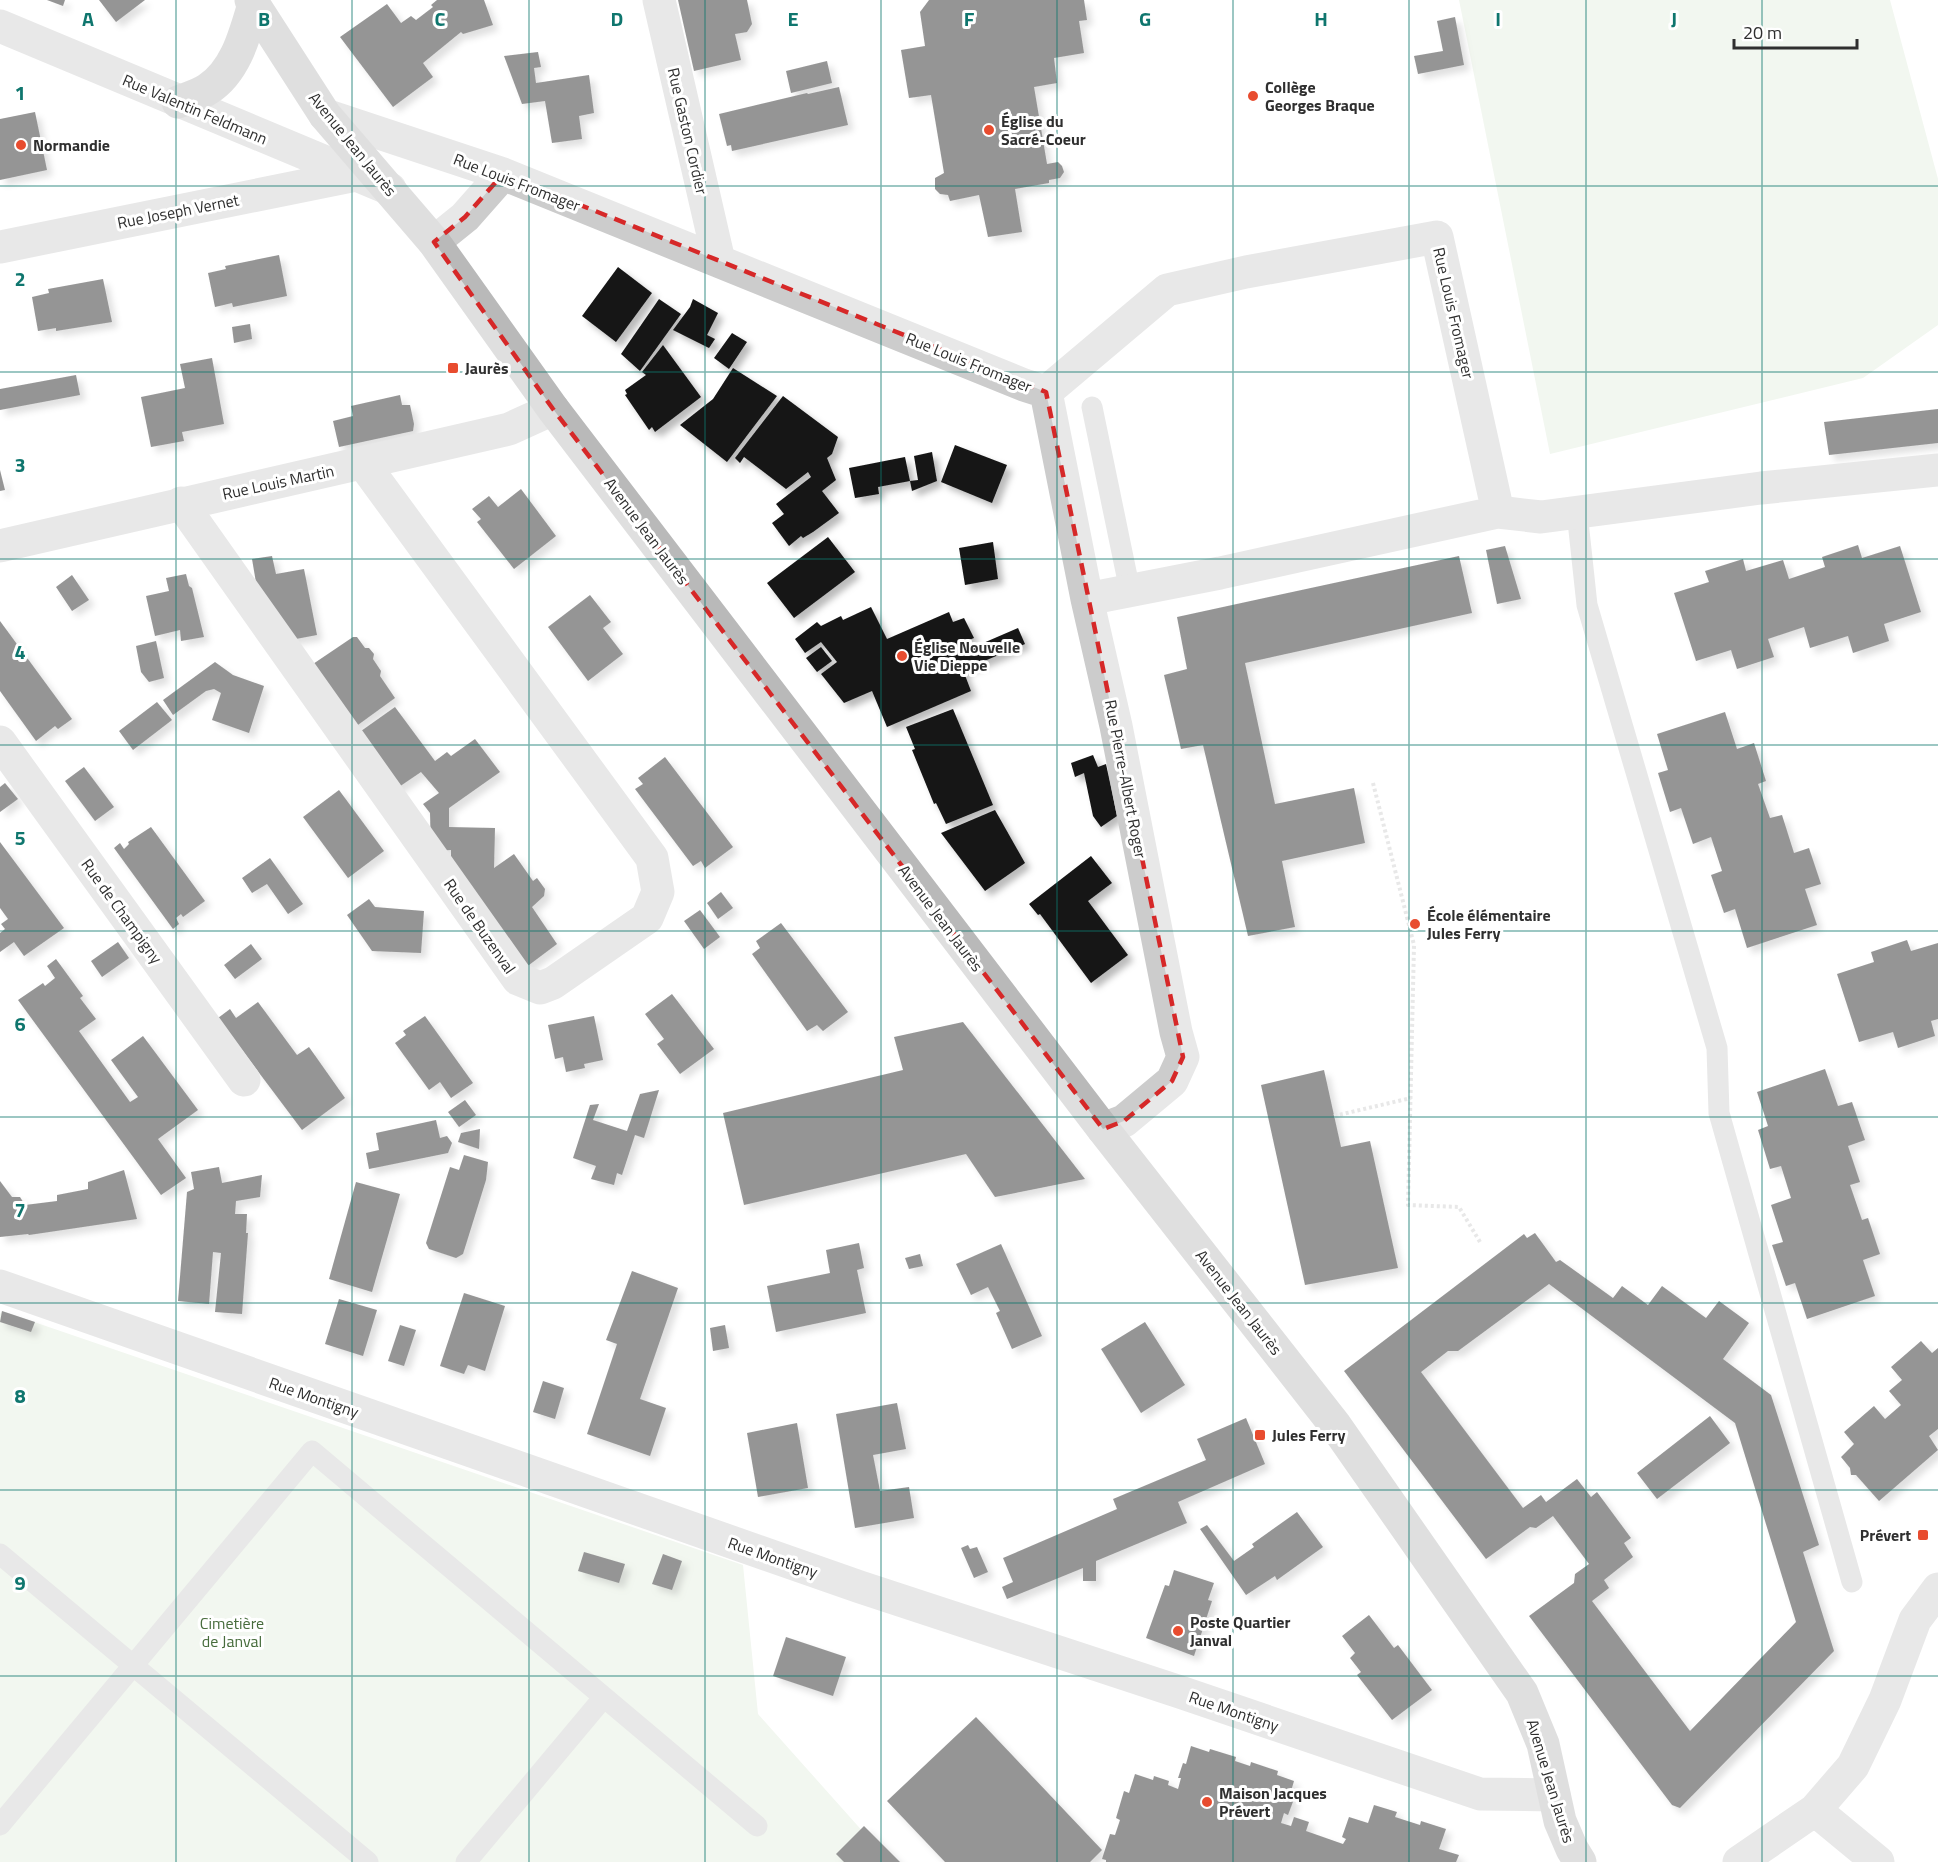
<svg xmlns="http://www.w3.org/2000/svg" width="1938" height="1862" font-family="'Titillium Web',sans-serif">
	<style>
		.green { fill: #e2eddd }
		.building { fill: #161616; fill-rule: evenodd; filter: url(#shadow) }
		.lines { fill: none; stroke-linecap: round; stroke-linejoin: round }
		.path { stroke: #ccc; stroke-width: 4; stroke-dasharray: 3 3; stroke-linecap: butt }
		.lane { stroke: #ccc; stroke-width: 21 }
		.street { stroke: #ccc; stroke-width: 33 }
		.secondary { stroke: #b9b9b9; stroke-width: 33 }
		.marked { fill: none; stroke: #d62828; stroke-width: 4.5; stroke-dasharray: 12 8; stroke-linejoin: round }
		.grid { fill: none; stroke: #0f766e; stroke-width: 1.5; stroke-opacity: 0.55 }
		.poi-dot { fill: #e84c2f; stroke: #fff; stroke-width: 2 }
		.labels { text-anchor: middle; stroke-width: 6; stroke-linejoin: round; paint-order: stroke }
		.poi-label { font-size: 16px; font-weight: bold; fill: #2f2f2f; stroke: #fff; text-anchor: start }
		.street-label { font-size: 16px; fill: #2f2f2f; stroke: #fff }
		.park-label { font-size: 16px; fill: #476c3c; stroke: #fff }
		.grid-label { font-size: 20px; text-anchor: middle; font-weight: bold; fill: #0f766e; stroke: #fff; stroke-width: 6; stroke-linejoin: round; paint-order: stroke }
	</style>
	<defs>
		<filter id="shadow"><feDropShadow dx="5.5" dy="5.5" stdDeviation="3" flood-color="#0004"/></filter>
	</defs>
	<rect width="100%" height="100%" fill="#fff"/>
	<path class="green" d="M1459,0H1890L1938,179V325L1863,378L1550,454Z
		M2,1311L743,1565L758,1714L890,1862H0V1314Z"/>
	<path class="building" d="M47,0H65L63,6Z
		M99,0H145L116,22Z
		M437,0H484L493,25L463,34L461,32L423,63L433,77L393,107L340,37L387,4L401,23L411,16L416,20L433,7L431,5Z
		M678,0H747L752,24L747,32L735,34L741,60L694,71Z
		M929,0H1084L1087,20L1079,21L1084,53L1054,58L1057,83L1034,87L1047,164L1058,162L1062,166L1064,172L1060,178L1049,180V183L1015,189L1022,232L988,237L979,195L950,201L948,195L940,194L935,189V178L944,173L931,95L909,98L901,50L925,46L920,12Z
		M1455,17L1464,65L1418,74L1414,56L1443,51L1437,21Z
		M538,52L541,67L534,68L536,83L589,75L594,113L579,116L582,139L552,143L545,101L522,104L504,56Z
		M827,61L832,83L791,93L786,71Z
		M839,87L848,125L732,151L731,145L727,146L719,114L807,93L808,94Z
		M35,112L47,170L0,180V119Z
		M279,255L287,296L233,307L232,303L215,307L208,273L226,269L225,266Z
		M618,267L652,293L616,342L582,316Z
		M103,279L112,322L56,331V328L38,331L32,297L49,293L48,289Z
		M659,299L681,314L640,371L621,354Z
		M693,299L718,313L707,335L715,339L709,348L673,330L690,307Z
		M250,324L252,339L234,343L232,327Z
		M732,333L747,342L729,369L714,358Z
		M663,345L701,397L655,432L652,427L649,430L625,395L627,394L625,390L646,375L642,372Z
		M212,358L224,424L182,432L184,441L151,447L141,397L185,388L180,364Z
		M733,368L777,396L727,462L680,425L713,399Z
		M76,375L80,395L0,410V389Z
		M400,395L402,405H410L414,424L413,431L339,447L333,421L353,416L351,406Z
		M783,396L838,437L832,454L827,458L836,480L822,491L839,513L813,532L803,538L801,536L789,546L772,523L784,514L776,504L811,477L808,472L786,489L744,457L740,463L735,458Z
		M1938,409V443L1829,455L1824,422Z
		M955,445L1007,465L992,503L941,482Z
		M932,452L937,481L912,491L910,481L918,480L914,456Z
		M905,457L910,481L878,487L879,494L855,498L849,468Z
		M0,470L5,490L0,491Z
		M521,489L556,536L514,569L477,522L481,519L472,509L489,496L498,507Z
		M828,537L855,572L794,618L767,583Z
		M993,542L998,579L965,585L959,548Z
		M1858,545L1862,558L1900,546L1921,612L1884,624L1889,641L1853,653L1848,636L1810,648L1804,627L1768,639L1774,657L1737,669L1731,650L1696,661L1674,593L1709,582L1705,571L1743,559L1746,571L1783,560L1789,579L1825,567L1822,557Z
		M1505,546L1521,599L1497,604L1486,550Z
		M272,556L276,574L304,569L317,635L280,642L262,618L252,559Z
		M1459,556L1472,613L1245,663L1275,804L1354,788L1365,843L1282,861L1295,927L1248,936L1203,745L1181,749L1164,675L1187,669L1177,617Z
		M186,574L189,586L192,588L204,637L181,641L180,630L155,636L146,596L169,591L166,578Z
		M72,575L89,600L72,611L56,587Z
		M590,595L611,622L603,628L623,654L588,681L548,627Z
		M871,607L887,639L949,612L953,622L964,618L974,638L964,642L967,650L1018,628L1025,644L963,670L971,691L887,727L872,691L844,703L821,674L837,662L821,642L805,653L795,639L817,622L821,626L841,616L843,620Z
		M0,621L72,719L58,729L55,726L36,741L0,691Z
		M353,637H357L365,648H369L374,654L373,659L381,671L380,676L395,698L351,730L313,664Z
		M156,641L164,678L149,682L141,672L136,646Z
		M821,647L832,661L817,672L806,658Z
		M215,662L233,675L264,686L249,733L212,720L221,693L214,689L206,691L173,715L163,700Z
		M157,702L172,720L133,750L119,731Z
		M395,707L435,761L447,752L451,756L475,739L500,772L449,808V827L495,828L494,868L514,854L533,881L537,878L545,889L544,896L532,907L557,944L525,968L451,866V850L431,851L430,813L423,804L439,793L421,772L393,791L354,736Z
		M953,709L993,805L946,824L936,803L934,804L912,750L915,749L906,727Z
		M1725,712L1737,749L1754,743L1766,781L1758,784L1770,818L1782,815L1794,853L1809,848L1821,884L1805,889L1817,925L1747,948L1735,909L1724,913L1711,875L1722,871L1711,837L1693,844L1681,808L1670,812L1658,773L1668,770L1657,734Z
		M1093,755L1098,767L1106,764L1117,816L1101,827L1093,816L1084,773L1075,777L1071,763Z
		M665,757L733,847L705,868L701,861L693,866L635,789L643,784L638,778Z
		M84,767L114,807L95,821L65,781Z
		M5,783L18,799L0,812V787Z
		M339,790L384,851L348,878L303,817Z
		M995,810L1025,863L985,891L941,833Z
		M151,827L205,901L183,917L181,914L176,918L179,924L173,929L114,848L120,843L124,849L129,844L128,842Z
		M0,842L64,928L24,956L14,942L0,952V933L5,929L1,924L8,919L0,908Z
		M1091,856L1112,883L1088,901L1128,955L1091,983L1040,914L1038,915L1029,904Z
		M270,858L303,904L288,914L267,884L252,893L242,878Z
		M721,892L733,908L718,919L707,903Z
		M369,899L375,907L424,911L421,953L372,951L347,915Z
		M700,910L720,937L704,949L684,921Z
		M781,923L848,1012L823,1031L817,1025L807,1031L752,954L760,948L756,941Z
		M1907,940L1911,951L1938,943V1019L1931,1021L1935,1036L1898,1048L1893,1032L1859,1042L1837,974L1874,962L1871,952Z
		M118,942L129,958L102,977L91,961Z
		M251,944L262,959L235,979L224,965Z
		M56,959L83,996L80,998L96,1019L79,1031L130,1102L138,1097L111,1060L143,1036L198,1110L158,1139L186,1178L161,1195L18,1000L43,983L45,986L55,978L47,966Z
		M672,994L714,1049L680,1074L657,1044L664,1039L645,1014Z
		M258,1002L297,1055L309,1047L345,1098L302,1130L218,1018L230,1009L236,1018Z
		M425,1016L473,1083L451,1098L440,1082L429,1090L395,1043L406,1035L403,1031Z
		M594,1016L603,1060L584,1064L585,1068L566,1072L563,1057L555,1059L548,1025Z
		M963,1022L1085,1179L995,1197L966,1154L744,1205L723,1113L903,1070L894,1037Z
		M1825,1069L1838,1106L1852,1102L1865,1140L1848,1146L1860,1182L1850,1185L1862,1220L1868,1218L1880,1254L1863,1260L1875,1296L1807,1319L1795,1283L1786,1286L1772,1245L1783,1242L1771,1205L1791,1198L1781,1166L1770,1169L1758,1130L1768,1126L1757,1092Z
		M1324,1070L1341,1147L1370,1141L1398,1268L1305,1285L1261,1085Z
		M659,1090L644,1138L635,1135L622,1175L617,1173L614,1185L591,1179L596,1166L573,1158L590,1105L599,1104L593,1120L627,1131L640,1094Z
		M465,1100L476,1115L459,1127L448,1112Z
		M436,1120L440,1138L447,1136L452,1143L448,1153L369,1169L366,1153L379,1150L376,1133Z
		M480,1129L479,1149L458,1142L461,1133Z
		M464,1155L488,1162L486,1180L463,1254L456,1258L429,1249L426,1243L450,1167L459,1170Z
		M219,1167L222,1183L262,1175L260,1197L236,1201L235,1214H247L246,1233H248L242,1314L215,1312L221,1253L213,1252L209,1304L178,1301L187,1192L194,1189L191,1172Z
		M124,1170L137,1219L29,1235L28,1234L0,1237V1181L12,1197H20L25,1205L57,1201V1195L88,1189V1182Z
		M356,1182L400,1194L372,1292L329,1279Z
		M1535,1233L1556,1262L1560,1260L1613,1298L1622,1286L1648,1305L1662,1286L1706,1318L1719,1301L1749,1323L1723,1359L1771,1395L1819,1545L1803,1552L1834,1651L1680,1808L1672,1805L1529,1616L1574,1583L1575,1574L1589,1564L1553,1516L1536,1528L1530,1527L1486,1559L1344,1371L1524,1234L1527,1238ZM1549,1284L1735,1423L1796,1622L1690,1731L1592,1601L1609,1588L1604,1580L1633,1557L1624,1543L1631,1538L1597,1492L1591,1497L1577,1479L1546,1502L1541,1495L1523,1508L1421,1372L1448,1351H1458Z
		M859,1243L864,1268L857,1270L866,1313L776,1332L767,1286L830,1273L826,1250Z
		M1001,1244L1042,1336L1012,1349L996,1313L1000,1311L988,1287L971,1295L956,1264Z
		M920,1254L923,1266L909,1269L905,1258Z
		M632,1271L678,1288L640,1399L666,1408L650,1456L587,1434L617,1344L606,1340Z
		M464,1293L505,1306L485,1371L468,1365L464,1374L440,1366Z
		M339,1299L377,1310L363,1356L325,1344Z
		M2,1311L35,1322L31,1332L0,1322Z
		M1145,1322L1185,1385L1141,1413L1101,1349Z
		M400,1325L416,1330L404,1366L388,1361Z
		M725,1325L729,1348L713,1351L710,1328Z
		M1921,1341L1932,1353L1938,1348V1429L1929,1436L1938,1450L1879,1501L1856,1475H1851L1850,1468L1841,1457L1854,1444L1844,1432L1874,1406L1885,1419L1901,1405L1889,1391L1902,1380L1891,1367Z
		M543,1381L564,1388L555,1419L533,1412Z
		M897,1403L906,1449L873,1455L880,1491L909,1487L914,1518L855,1528L836,1414Z
		M1710,1416L1730,1443L1657,1499L1637,1473Z
		M1246,1418L1265,1464L1178,1502L1187,1523L1096,1561V1581H1083V1568L1007,1599L1002,1587L1013,1582L1003,1558L1117,1509L1113,1499L1206,1460L1197,1439Z
		M797,1423L808,1488L758,1497L747,1433Z
		M1297,1512L1323,1547L1277,1580L1275,1576L1246,1595L1200,1529L1207,1525L1234,1561L1254,1547L1252,1544Z
		M968,1545L970,1549L977,1547L988,1572L974,1578L961,1548Z
		M584,1552L625,1564L619,1583L578,1571Z
		M663,1554L682,1561L672,1590L652,1584Z
		M1174,1570L1214,1583L1208,1600L1212,1601L1194,1656L1146,1638L1165,1585L1169,1586Z
		M1369,1615L1394,1648L1398,1645L1432,1690L1392,1720L1357,1675L1361,1672L1350,1658L1355,1653L1342,1636Z
		M786,1637L846,1657L833,1696L773,1676Z
		M976,1717L1102,1850L1090,1862H945L887,1801Z
		M1191,1746L1209,1752L1210,1749L1236,1757L1235,1761L1250,1766L1251,1762L1278,1771L1277,1775L1294,1781L1289,1798L1294,1799L1288,1815L1284,1813L1281,1823L1291,1826L1294,1817L1309,1822L1306,1831L1343,1844L1346,1839L1342,1837L1349,1817L1368,1823L1374,1805L1397,1812L1395,1817L1420,1825L1421,1821L1446,1829L1439,1849L1459,1855L1456,1862H1106V1860L1102,1859L1110,1834L1115,1835L1120,1820L1116,1818L1124,1791L1129,1793L1135,1774L1153,1780L1154,1776L1169,1781L1168,1785L1178,1789L1181,1778H1178L1183,1763L1186,1764Z
		M864,1826L900,1862H844L836,1854Z"/>
	<g class="lines">
		<path class="path" d="M1373,783L1414,945L1408,1205L1459,1207L1480,1242
			M1334,1116L1411,1098"/>
		<path class="lane" d="M1092,407L1130,591
			M1577,512L1587,605L1717,1048L1719,1113L1852,1582
			M0,1554L368,1862
			M0,1825L312,1451L757,1826
			M466,1862L604,1697"/>
		<path class="street" d="M659,0L719,261
			M0,26L390,189
			M325,115L503,174L1024,385L1046,392
			M434,242L465,217L503,174
			M0,247L356,175
			M1046,392L1087,599L1116,726L1176,1032L1183,1057L1172,1081L1124,1121L1103,1129
			M1046,392L1167,290L1246,272L1437,237L1498,512
			M181,503L518,979L540,988L553,983L647,918L658,892L652,858L363,463
			M0,546L509,429L553,409
			M1087,599L1220,573L1498,512L1541,517L1761,488L1938,470
			M0,742L244,1080
			M0,1286L860,1587L1180,1692L1480,1794L1554,1795
			M1815,1810L1878,1862
			M1739,1862L1815,1810L1853,1766L1885,1700L1915,1620L1938,1589"/>
		<path class="secondary" d="M251,0L325,115L434,242L553,409L1103,1129L1335,1425L1522,1693L1543,1744L1560,1821L1572,1849L1580,1862
			M178,102C188,98 199,95 208,89C236,71 245,34 254,4"/>
	</g>
	<path d="M0 0H1938V1862H0ZM503,174L1046,392L1183,1057L1172,1081L1124,1121L1103,1129L553,409L434,242L465,217Z" fill="#fff" fill-opacity=".55" fill-rule="evenodd"/>
	<path class="marked" d="M503,174L1046,392L1183,1057L1172,1081L1124,1121L1103,1129L553,409L434,242L465,217Z"/>
	<path class="grid" d="M176,0V1862M352,0V1862M529,0V1862M705,0V1862M881,0V1862M1057,0V1862M1233,0V1862M1409,0V1862M1586,0V1862M1762,0V1862M0,186H1938M0,372H1938M0,559H1938M0,745H1938M0,931H1938M0,1117H1938M0,1303H1938M0,1490H1938M0,1676H1938"/>
	<g class="poi-dot">
		<circle cx="1253" cy="96" r="6"/>
		<circle cx="989" cy="130" r="6"/>
		<circle cx="21" cy="145" r="6"/>
		<rect x="447" y="362" width="12" height="12" rx="3"/>
		<circle cx="902" cy="656" r="6"/>
		<circle cx="1415" cy="924" r="6"/>
		<rect x="1254" y="1429" width="12" height="12" rx="3"/>
		<rect x="1917" y="1529" width="12" height="12" rx="3"/>
		<circle cx="1178" cy="1631" r="6"/>
		<circle cx="1207" cy="1802" r="6"/>
	</g>
	<g class="labels">
		<g class="poi-label">
			<text x="1265" y="93">Collège<tspan x="1265" dy="18">Georges Braque</tspan></text>
			<text x="1001" y="127">Église du<tspan x="1001" dy="18">Sacré-Coeur</tspan></text>
			<text x="33" y="151">Normandie</text>
			<text x="465" y="374">Jaurès</text>
			<text x="914" y="653">Église Nouvelle<tspan x="914" dy="18">Vie Dieppe</tspan></text>
			<text x="1427" y="921">École élémentaire<tspan x="1427" dy="18">Jules Ferry</tspan></text>
			<text x="1272" y="1441">Jules Ferry</text>
			<text x="1911" y="1541" text-anchor="end">Prévert</text>
			<text x="1190" y="1628">Poste Quartier<tspan x="1190" dy="18">Janval</tspan></text>
			<text x="1219" y="1799">Maison Jacques<tspan x="1219" dy="18">Prévert</tspan></text>
		</g>
		<g class="street-label">
			<text transform="translate(195 109) rotate(23)" y="6">Rue Valentin Feldmann</text>
			<text transform="translate(688 131) rotate(77)" y="6">Rue Gaston Cordier</text>
			<text transform="translate(353 144) rotate(51)" y="6">Avenue Jean Jaurès</text>
			<text transform="translate(517 182) rotate(21)" y="6">Rue Louis Fromager</text>
			<text transform="translate(178 211) rotate(-11)" y="6">Rue Joseph Vernet</text>
			<text transform="translate(1454 313) rotate(77)" y="6">Rue Louis Fromager</text>
			<text transform="translate(969 362) rotate(22)" y="6">Rue Louis Fromager</text>
			<text transform="translate(278 482) rotate(-12)" y="6">Rue Louis Martin</text>
			<text transform="translate(647 531) rotate(53)" y="6">Avenue Jean Jaurès</text>
			<text transform="translate(1126 779) rotate(79)" y="6">Rue Pierre-Albert Roger</text>
			<text transform="translate(122 911) rotate(54)" y="6">Rue de Champigny</text>
			<text transform="translate(941 918) rotate(53)" y="6">Avenue Jean Jaurès</text>
			<text transform="translate(480 926) rotate(55)" y="6">Rue de Buzenval</text>
			<text transform="translate(1239 1302) rotate(52)" y="6">Avenue Jean Jaurès</text>
			<text transform="translate(314 1397) rotate(19)" y="6">Rue Montigny</text>
			<text transform="translate(773 1557) rotate(19)" y="6">Rue Montigny</text>
			<text transform="translate(1234 1711) rotate(19)" y="6">Rue Montigny</text>
			<text transform="translate(1551 1781) rotate(73)" y="6">Avenue Jean Jaurès</text>
		</g>
		<g class="park-label">
			<text x="232" y="1629">Cimetière<tspan x="232" dy="18">de Janval</tspan></text>
		</g>
	</g>
	<g class="grid-label">
		<text x="88" y="26">A</text>
		<text x="264" y="26">B</text>
		<text x="440" y="26">C</text>
		<text x="617" y="26">D</text>
		<text x="793" y="26">E</text>
		<text x="969" y="26">F</text>
		<text x="1145" y="26">G</text>
		<text x="1321" y="26">H</text>
		<text x="1498" y="26">I</text>
		<text x="1674" y="26">J</text>
		<text x="20" y="100">1</text>
		<text x="20" y="286">2</text>
		<text x="20" y="472">3</text>
		<text x="20" y="659">4</text>
		<text x="20" y="845">5</text>
		<text x="20" y="1031">6</text>
		<text x="20" y="1217">7</text>
		<text x="20" y="1403">8</text>
		<text x="20" y="1590">9</text>
	</g>
	<path d="M1734 39v9h123v-9" fill="none" stroke="#2f2f2f" stroke-width="3"/>
	<text x="1743" y="39" font-size="18" fill="#2f2f2f" stroke="#ffffff" stroke-width="4.5" paint-order="stroke">20 m</text>
</svg>
